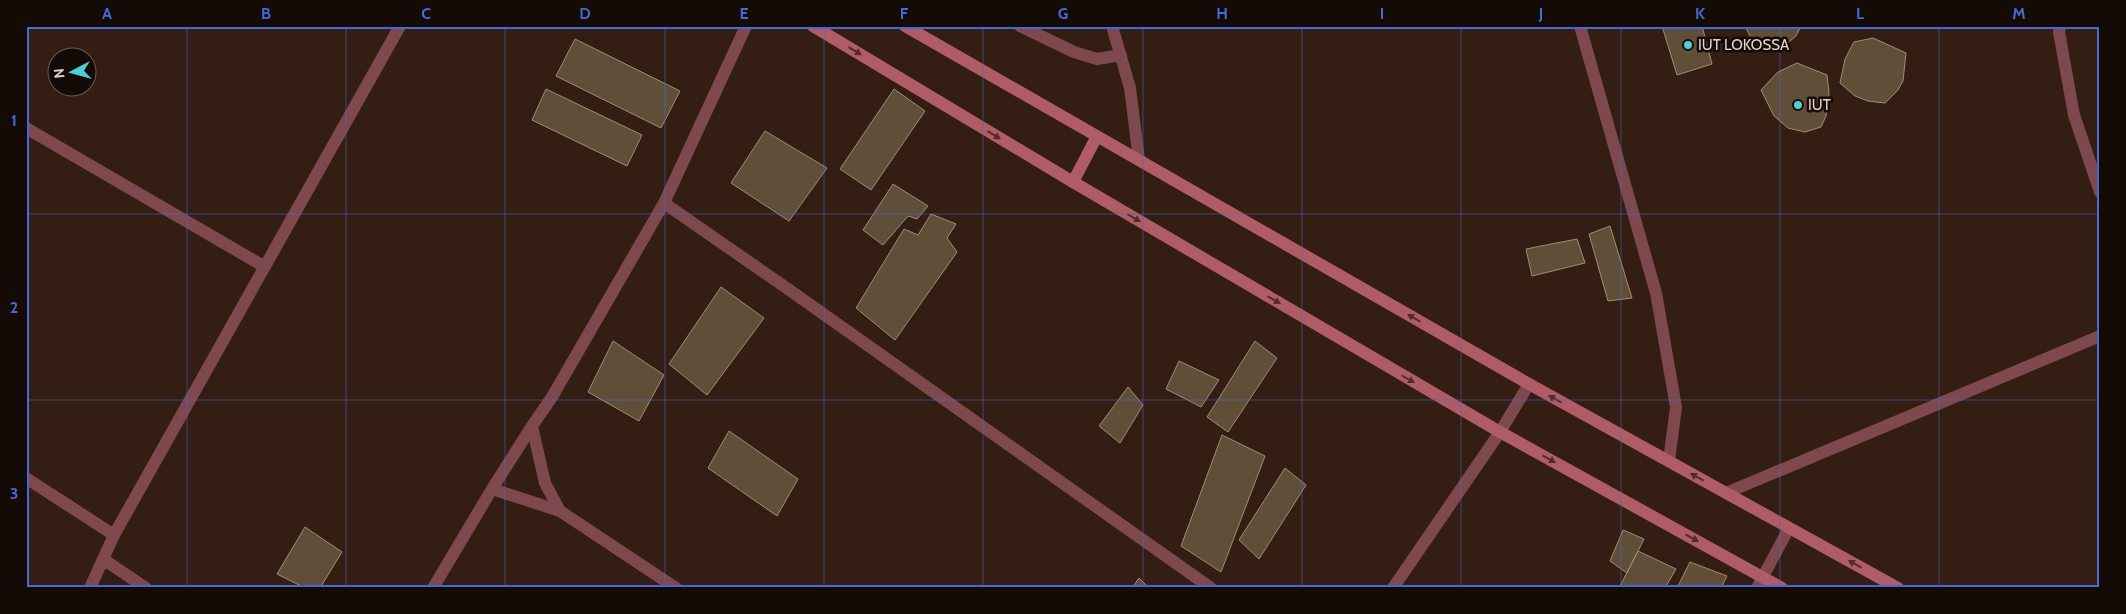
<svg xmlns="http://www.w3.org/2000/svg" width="2126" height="614" font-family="Cabin,sans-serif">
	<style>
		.building { fill: #5f4f38; stroke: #9f8e74 }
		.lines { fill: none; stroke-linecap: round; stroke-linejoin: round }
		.lane { stroke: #7d494f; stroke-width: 12 }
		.street { stroke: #7d494f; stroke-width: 12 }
		.secondary { stroke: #af5c66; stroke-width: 12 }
		.oneway { fill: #522b2c }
		.grid { fill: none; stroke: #4569d6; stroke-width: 1; stroke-opacity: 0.55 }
		.poi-dot { fill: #53cbdb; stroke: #140a06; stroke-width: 2 }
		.labels { text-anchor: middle; stroke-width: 5; stroke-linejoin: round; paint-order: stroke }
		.poi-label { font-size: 15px; fill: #e4d3cc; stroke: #140a06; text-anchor: start }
		.neatline { fill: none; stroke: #4569d6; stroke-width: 2 }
		.grid-label { font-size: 16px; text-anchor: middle; font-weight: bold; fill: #4569d6 }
	</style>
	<rect width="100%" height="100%" fill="#341d12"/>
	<path class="building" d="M1662,26H1702L1712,64L1677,75Z
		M1745,26H1801L1796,36L1784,46H1767L1750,36Z
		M1873,38L1906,53L1903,81L1898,90L1885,103L1868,101L1855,96L1840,83L1845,59L1854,42Z
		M575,39L680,91L661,128L556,76Z
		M1797,63L1827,75L1829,93L1826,116L1821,127L1805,132L1788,128L1774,116L1761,90L1778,72Z
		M546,89L642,135L627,166L532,120Z
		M894,89L925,111L871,190L840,169Z
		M765,131L827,168L789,221L731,183Z
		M893,184L928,206L917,219L908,216L883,245L863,230Z
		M931,214L956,224L947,238L957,252L895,340L856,308L904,229L918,235Z
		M1610,226L1632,298L1608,301L1589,234Z
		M1577,239L1585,263L1532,276L1526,249Z
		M721,287L764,318L707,395L669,364Z
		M613,341L664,375L639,421L588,392Z
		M1255,341L1277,358L1228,432L1207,417Z
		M1179,361L1219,380L1201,407L1166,389Z
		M1128,387L1143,405L1120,443L1099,426Z
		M729,431L798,479L777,516L708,468Z
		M1222,435L1265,456L1221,572L1181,546Z
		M1285,468L1306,485L1259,559L1239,540Z
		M305,527L342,552L320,588H305L277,574Z
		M1623,530L1644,539L1627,573L1610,561Z
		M1638,551L1676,569L1665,588H1619Z
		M1690,562L1727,576L1721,588H1677Z
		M1139,578L1149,588H1132Z"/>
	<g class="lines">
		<path class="lane" d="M1020,26L1074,52L1097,59L1121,55
			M1112,26L1130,88L1139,160
			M1580,26L1656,293L1676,407L1669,461"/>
		<path class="street" d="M746,26L664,203L788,289L1211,588
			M2060,26L2059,32L2074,115L2100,192
			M26,128L265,267
			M664,203L552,397L532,426L545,483L560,511L676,588
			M532,426L492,489L560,511
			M26,478L114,535
			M1726,493L2100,336
			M103,559L146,588
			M90,588L114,535L400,26
			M433,588L492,489
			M1393,588L1500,432L1529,384
			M1757,588L1789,528"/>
		<path class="secondary" d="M813,26L1073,182L1500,432L1782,588
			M905,26L1529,384L1898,588
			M1073,182L1097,136"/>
	</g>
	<defs><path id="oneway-solid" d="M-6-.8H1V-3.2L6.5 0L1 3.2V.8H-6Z" transform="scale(1.25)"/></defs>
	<g class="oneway">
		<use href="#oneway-solid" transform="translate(855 51) rotate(31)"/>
		<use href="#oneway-solid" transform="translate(994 135) rotate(31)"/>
		<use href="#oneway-solid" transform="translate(1134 218) rotate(30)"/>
		<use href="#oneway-solid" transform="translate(1274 300) rotate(30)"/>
		<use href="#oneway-solid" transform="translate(1414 318) rotate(-150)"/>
		<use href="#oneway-solid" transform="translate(1408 379) rotate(30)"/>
		<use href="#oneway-solid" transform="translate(1555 399) rotate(-151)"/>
		<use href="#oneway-solid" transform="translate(1549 459) rotate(29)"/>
		<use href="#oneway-solid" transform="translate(1697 477) rotate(-151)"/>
		<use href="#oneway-solid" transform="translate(1692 538) rotate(29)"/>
		<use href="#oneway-solid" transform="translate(1855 564) rotate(-151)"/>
	</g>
	<path class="grid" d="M187,26V588M346,26V588M505,26V588M665,26V588M824,26V588M983,26V588M1143,26V588M1302,26V588M1461,26V588M1621,26V588M1780,26V588M1939,26V588M26,214H2100M26,400H2100"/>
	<g class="poi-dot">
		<circle cx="1688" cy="45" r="5"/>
		<circle cx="1798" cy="105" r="5"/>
	</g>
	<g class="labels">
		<g class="poi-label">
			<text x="1698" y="50">IUT LOKOSSA</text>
			<text x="1808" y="110">IUT</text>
		</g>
	</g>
	<rect width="2126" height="614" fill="none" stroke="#140a06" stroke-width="55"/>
	<g transform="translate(72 72) rotate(264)"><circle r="24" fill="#140a06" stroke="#675a55"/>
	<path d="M0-4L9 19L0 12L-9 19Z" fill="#53cbdb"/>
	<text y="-8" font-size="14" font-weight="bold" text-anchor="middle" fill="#e4d3cc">N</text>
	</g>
	<rect x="28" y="28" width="2070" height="558" class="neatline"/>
	<g class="grid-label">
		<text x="107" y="19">A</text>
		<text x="266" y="19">B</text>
		<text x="426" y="19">C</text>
		<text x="585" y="19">D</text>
		<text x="744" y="19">E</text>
		<text x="904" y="19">F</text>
		<text x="1063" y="19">G</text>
		<text x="1222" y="19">H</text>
		<text x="1382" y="19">I</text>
		<text x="1541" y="19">J</text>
		<text x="1700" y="19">K</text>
		<text x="1860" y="19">L</text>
		<text x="2019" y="19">M</text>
		<text x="14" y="126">1</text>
		<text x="14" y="313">2</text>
		<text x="14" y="499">3</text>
	</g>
</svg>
